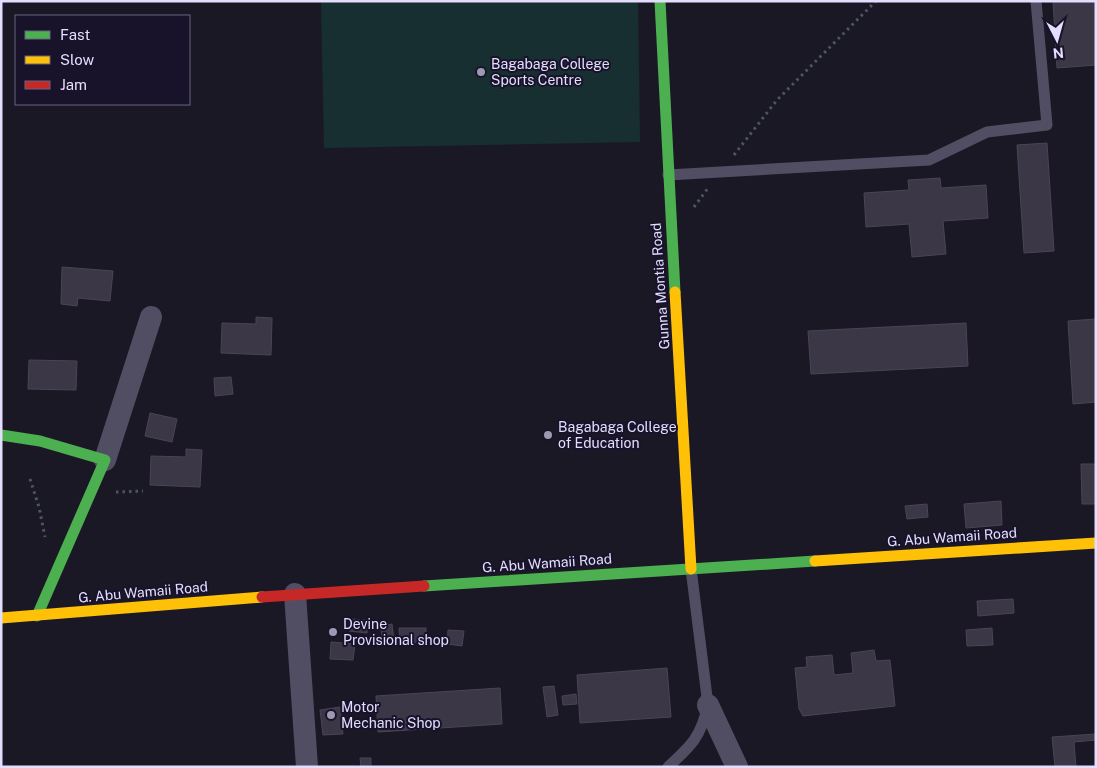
<svg xmlns="http://www.w3.org/2000/svg" width="1097" height="768" font-family="'Public Sans',sans-serif">
	<style>
		.green { fill: #172f31 }
		.building { fill: #3b3746; stroke: #494457 }
		.lines { fill: none; stroke-linecap: round; stroke-linejoin: round }
		.path { stroke: #4b5664; stroke-width: 3; stroke-dasharray: 2.5 4; stroke-linecap: butt }
		.lane { stroke: #514e64; stroke-width: 11 }
		.street { stroke: #514e64; stroke-width: 22 }
		.fast { stroke: #4caf50; stroke-width: 11 }
		.slow { stroke: #ffc107; stroke-width: 11 }
		.jam { stroke: #c62828; stroke-width: 11 }
		.poi-dot { fill: #9d99b1; stroke: #18132a; stroke-width: 2 }
		.labels { text-anchor: middle; stroke-width: 4; stroke-linejoin: round; paint-order: stroke }
		.poi-label { font-size: 14px; fill: #e3defd; stroke: #18132a; text-anchor: start }
		.street-label { font-size: 14px; fill: #e3defd; stroke: #18132a }
	</style>
	<rect width="100%" height="100%" fill="#1b1825"/>
	<path class="green" d="M321,1H638L640,142L324,148Z"/>
	<path class="building" d="M1053,1H1096V65L1057,68Z
		M1047,143L1054,251L1024,253L1017,145Z
		M940,178L941,188L986,185L988,218L943,221L946,254L912,257L909,224L866,227L864,193L909,190L908,180Z
		M62,267L113,271L110,301L78,298L77,306L61,304Z
		M256,317L272,318L271,355L221,353L222,323L256,324Z
		M1096,319V402L1073,404L1068,321Z
		M966,323L968,366L811,374L808,331Z
		M29,360L77,361L76,390L28,389Z
		M231,377L233,394L215,396L214,378Z
		M150,413L177,419L172,442L145,436Z
		M186,449L202,450L200,487L150,485L151,456L186,457Z
		M1081,464H1096V504H1082Z
		M1001,501L1002,525L966,528L964,504Z
		M927,504L928,517L907,519L905,506Z
		M1013,599L1014,613L978,616L977,601Z
		M350,619L368,620L367,633L349,631Z
		M392,624L394,640L382,641L381,626Z
		M399,628H426V642L400,643Z
		M992,628L993,645L967,646L966,630Z
		M448,630L464,631L462,646L447,644Z
		M331,642L355,644L353,660L330,659Z
		M874,650L876,661L890,660L895,706L803,716L799,709L795,668L807,667L806,657L832,655L834,675L853,673L851,653Z
		M667,668L671,717L580,723L577,675Z
		M554,686L558,715L547,717L543,687Z
		M500,688L502,724L378,732L376,696Z
		M576,694L577,704L563,705L562,696Z
		M340,707L343,734L323,735L320,710Z
		M1096,734V740L1074,742L1076,767H1055L1052,737Z
		M360,758H371V767H361Z"/>
	<g class="lines">
		<path class="path" d="M734,155L777,100L876,1
			M694,207L708,188
			M30,479L39,507L45,537
			M116,492L143,491"/>
		<path class="lane" d="M668,175L929,160L987,132L1047,125L1036,1
			M668,767C691,746 701,737 708,705L691,569"/>
		<path class="street" d="M105,460L151,317
			M295,594L307,767
			M708,705L737,767"/>
		<path class="fast" d="M660,1L675,292
			M1,435L40,441L105,460L37,616
			M424,586L815,561"/>
		<path class="slow" d="M675,292L691,569
			M815,561L1096,543
			M1,618L262,597"/>
		<path class="jam" d="M262,597L424,586"/>
	</g>
	<g class="poi-dot">
		<circle cx="481" cy="72" r="5"/>
		<circle cx="548" cy="435" r="5"/>
		<circle cx="333" cy="632" r="5"/>
		<circle cx="331" cy="715" r="5"/>
	</g>
	<g class="labels">
		<g class="poi-label">
			<text x="491" y="69">Bagabaga College<tspan x="491" dy="16">Sports Centre</tspan></text>
			<text x="558" y="432">Bagabaga College<tspan x="558" dy="16">of Education</tspan></text>
			<text x="343" y="629">Devine<tspan x="343" dy="16">Provisional shop</tspan></text>
			<text x="341" y="712">Motor<tspan x="341" dy="16">Mechanic Shop</tspan></text>
		</g>
		<g class="street-label">
			<text transform="translate(660 286) rotate(-94)" y="5">Gunna Montia Road</text>
			<text transform="translate(952 537) rotate(-4)" y="5">G. Abu Wamaii Road</text>
			<text transform="translate(547 563) rotate(-4)" y="5">G. Abu Wamaii Road</text>
			<text transform="translate(143 592) rotate(-5)" y="5">G. Abu Wamaii Road</text>
		</g>
	</g>
	<rect width="1097" height="768" fill="none" stroke="#e3defd" stroke-width="5"/>
	<rect x="15" y="15" width="175" height="90" fill="#18132a" stroke="#69647e"/>
	<rect x="25" y="31" width="25" height="8" fill="#4caf50" stroke="#69647e"/>
	<text x="60" y="40" font-size="15" fill="#e3defd">Fast</text>
	<rect x="25" y="56" width="25" height="8" fill="#ffc107" stroke="#69647e"/>
	<text x="60" y="65" font-size="15" fill="#e3defd">Slow</text>
	<rect x="25" y="81" width="25" height="8" fill="#c62828" stroke="#69647e"/>
	<text x="60" y="90" font-size="15" fill="#e3defd">Jam</text>
	<g transform="translate(1057 40) rotate(174)" stroke="#18132a" stroke-width="4" paint-order="stroke">
	<path d="M0-4L9 19L0 12L-9 19Z" fill="#e3defd"/>
	<text y="-8" font-size="14" font-weight="bold" text-anchor="middle" fill="#e3defd">N</text>
	</g>
</svg>
